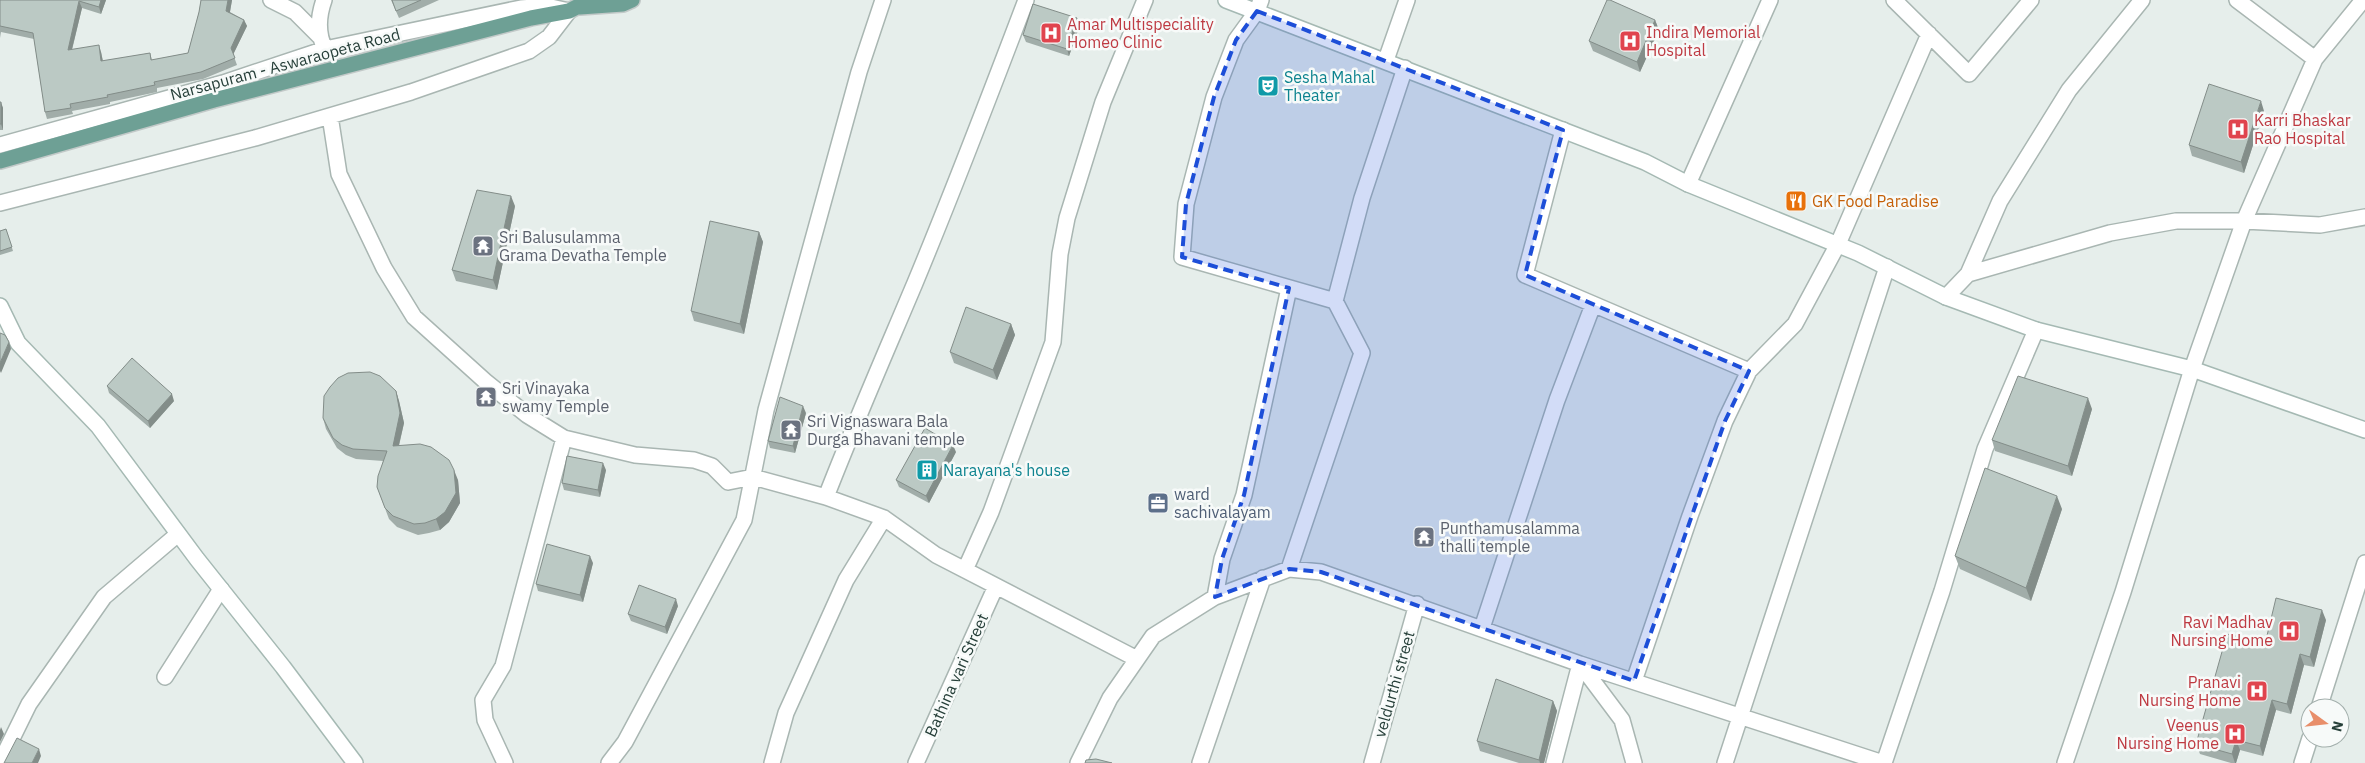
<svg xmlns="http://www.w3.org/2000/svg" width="2365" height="763" font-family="'IBM Plex Sans',sans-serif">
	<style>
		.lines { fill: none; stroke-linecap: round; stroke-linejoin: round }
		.street-casing { stroke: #a9b6b2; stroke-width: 18 }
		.secondary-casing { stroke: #a5b9b3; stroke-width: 18 }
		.primary-casing { stroke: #c2c9c8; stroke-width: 18 }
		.street { stroke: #fff; stroke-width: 15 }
		.secondary { stroke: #fff; stroke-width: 15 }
		.primary { stroke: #6ea095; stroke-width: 15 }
		.wall { fill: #a1ada9 }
		.shaded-wall { fill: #838d89 }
		.building { fill: #bbc9c4; stroke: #838d89 }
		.marked { fill: #1d4ed8; fill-opacity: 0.2; stroke: #1d4ed8; stroke-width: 4; stroke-dasharray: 10 6; stroke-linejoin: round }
		.labels { text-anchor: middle; stroke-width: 5; stroke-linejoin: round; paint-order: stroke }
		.health-label { font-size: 16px; fill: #be3a42; stroke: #f7faf9; text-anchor: start }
		.street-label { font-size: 16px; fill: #263f39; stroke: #f7faf9 }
		.culture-label { font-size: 16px; fill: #0d838f; stroke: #f7faf9; text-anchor: start }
		.food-label { font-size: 16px; fill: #c56008; stroke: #f7faf9; text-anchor: start }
		.worship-label { font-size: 16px; fill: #5b616d; stroke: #f7faf9; text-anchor: start }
		.service-label { font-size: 16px; fill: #4e5e75; stroke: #f7faf9; text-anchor: start }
	</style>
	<rect width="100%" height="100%" fill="#e6eeeb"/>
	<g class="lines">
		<g class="street-casing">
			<path id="street" d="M271,0L295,12L319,36
				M1261,0L1257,11L1236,40L1214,97L1186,204L1182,257L1335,301L1362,198L1405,68
				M1894,0L1969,74L2031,0
				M2237,0L2315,59
				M1386,60L1407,0
				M330,116L339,174L384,268L414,317L485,381L527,415L564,438L635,455L694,460L712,466L728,482L753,477L826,497L884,518L936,555L1137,659
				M1563,130L1525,275L1749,371
				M0,145L223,83L325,49
				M1688,184L1770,0
				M0,203L255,138L411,92L529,51L549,37L569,11L546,6L521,8L325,49C317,33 318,17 324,0
				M1968,274L2000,201L2069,90L2142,0
				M1946,297L1968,274L2110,233L2176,221H2244L2320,225L2365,217
				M826,497C854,425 885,354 915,283C954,189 990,95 1026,0
				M1289,569L1362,353L1335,301
				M965,570L991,512L1053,342L1060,254L1067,218L1103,102L1145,0
				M1215,597L1222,559L1244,495L1289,288
				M1482,628L1557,400L1593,305
				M1580,664L1622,720L1634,763
				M165,677L221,589
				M1634,681L1690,516L1725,421L1749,371L1795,324L1838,244L1929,34
				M2319,708L2365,563
				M0,763L29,704L104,597L178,534
				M505,763L485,720L483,700L503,666L564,438
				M609,763L625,742L744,520L766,410L859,72L883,0
				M772,763L786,713L846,580L884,518
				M916,763L996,586
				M1078,763L1110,698L1153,636L1215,597L1289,569L1321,572L1580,664L1883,763
				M1200,763L1263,578
				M1372,763L1417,604
				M1554,763L1580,664
				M1725,763L1887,267
				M1884,763L1942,591L1985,449L2036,330
				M2065,763L2123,592L2192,369L2244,221L2315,59L2363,0
				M2302,763L2310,738"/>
		</g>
		<g class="secondary-casing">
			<path id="secondary" d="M1226,0L1645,162L1688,184L1858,253L1946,297L2036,330L2192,369L2365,430
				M0,306L18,343L98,426L197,559L283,667L355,763"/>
		</g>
		<g class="primary-casing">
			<path id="primary" d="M580,7L623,4L632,0
				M0,161L214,100L531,18L569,11L590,0"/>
		</g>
		<use href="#street" class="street"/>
		<use href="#secondary" class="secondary"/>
		<use href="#primary" class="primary"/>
	</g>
	<path class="wall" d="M0,0H106L101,14L82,8L72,50L101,52L103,61L150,53L152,60L188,53L199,12L201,0H232L230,12L244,20L247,26L233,54L237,65L203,79L157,88V92L110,102V104L72,111L73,114L47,119L45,112L34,39L1,32L0,38Z
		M391,0H439L399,18Z
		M1655,20L1659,30L1640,72L1593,51L1589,41Z
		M1080,25L1069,56L1026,42L1023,35Z
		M0,102L3,108V130H0Z
		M2264,111L2244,173L2192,156L2189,145Z
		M515,206L497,290L456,281L452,270Z
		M6,229L13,251L0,255V231Z
		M759,232L763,242L744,334L694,321L691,311Z
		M1011,324L1015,335L997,380L954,363L950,352Z
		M107,386L174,401L150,428L109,393Z
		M396,391L399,401L404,423L399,446L458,480L460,503L449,522L440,530L429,533L418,535L397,527L389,519L377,487L383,461L356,459L346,455L337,448L326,429L323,418Z
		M2092,409L2072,476L1995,451L1992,440Z
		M806,413L795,453L770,448L768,441Z
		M956,452L929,503L899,487L896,480Z
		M606,470L600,497L564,490L562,483Z
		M2062,509L2031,601L1960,569L1955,556Z
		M593,563L583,602L538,591L536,584Z
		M678,606L667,634L631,621L628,614Z
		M2326,620L2314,667L2304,665L2291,714L2276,710L2263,756L2240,750L2236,763H2231L2200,754L2196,744L2265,644Z
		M1553,701L1557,711L1544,763H1519L1480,751L1477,741Z"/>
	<path class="shaded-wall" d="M101,0H106L101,14L99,7Z
		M228,0H232L229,17L226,11Z
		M79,1L82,8L70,57L68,50Z
		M1077,18L1080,25L1069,56L1067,49Z
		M244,20L247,26L233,55L231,48Z
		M1655,20L1659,30L1640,72L1637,62Z
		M99,45L101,52L104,68L101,61Z
		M2261,101L2264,111L2244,173L2241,162Z
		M1,102L3,108V130L1,124Z
		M511,196L515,206L497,290L493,280Z
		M759,232L763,242L744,334L740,324Z
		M1011,324L1015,335L997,380L993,370Z
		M9,342L11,349L1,373L0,371V363Z
		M396,391L399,401L404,423L396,457L393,446Z
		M172,394L174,401L150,428L148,421Z
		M2088,398L2092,409L2072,476L2068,466Z
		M803,406L806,413L795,453L793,446Z
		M953,445L956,452L929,503L926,496Z
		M603,463L606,470L600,497L598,490Z
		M454,470L458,480L460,503L449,522L440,530L436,519Z
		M2057,496L2062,509L2031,601L2026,588Z
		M590,556L593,563L583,602L580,595Z
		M676,599L678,606L667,634L665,627Z
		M2322,610L2326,620L2314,667L2310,657Z
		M2300,654L2304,665L2291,714L2287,704Z
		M2272,700L2276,710L2263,756L2260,746Z
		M1553,701L1557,711L1544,763H1540L1539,760Z
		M1,727L4,734L0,742V730Z
		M2236,740L2240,750L2236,763H2235L2232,754Z
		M39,749L41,756L38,763H32Z"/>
	<path class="building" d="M0,0H101L99,7L79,1L68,50L99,45L101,61L150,53L151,60L188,53L199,12L201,0H228L226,11L244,20L231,48L235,58L201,72L154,82L155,85L107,95L108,97L70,104L71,108L45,112L33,33L0,26Z
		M392,0H421L396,11Z
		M1607,0H1610L1655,20L1637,62L1589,41Z
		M1033,4L1077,18L1067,49L1023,35Z
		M2209,84L2261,101L2241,162L2189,145Z
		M0,102H1V124H0Z
		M477,190L511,196L493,280L452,270Z
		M710,221L759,232L740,324L691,311Z
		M6,229L12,247L0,251V231Z
		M966,307L1011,324L993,370L950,352Z
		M0,333L5,335L9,342L0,363Z
		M132,358L172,394L148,421L107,386Z
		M370,372L380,376L396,391L400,413L393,446L420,444L431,447L449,460L454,470L456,493L445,512L436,519L425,523L414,524L393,516L385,508L377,487L378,476L387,451L353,449L342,445L333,438L323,418L324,396L330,387L338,378L348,373Z
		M2018,376L2088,398L2068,466L1992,440Z
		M780,397L803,406L793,446L768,441Z
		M925,428L953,445L926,496L896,480Z
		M567,456L603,463L598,490L562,483Z
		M1985,468L2057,496L2026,588L1955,556Z
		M547,544L590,556L580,595L536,584Z
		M639,585L676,599L665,627L628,614Z
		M2276,598L2322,610L2310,657L2300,654L2287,704L2272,700L2260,746L2236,740L2232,754L2196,744L2227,634L2265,644Z
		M1496,679L1553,701L1539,760L1477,741Z
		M17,738L39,749L32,763H4Z
		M1096,759L1112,763H1085L1086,760Z"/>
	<path class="marked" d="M1257,11L1563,130L1525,275L1749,371L1725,421L1634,681L1321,572L1289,569L1215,597L1222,559L1244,495L1289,288L1182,257L1186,204L1214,97L1236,40Z"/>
	<defs>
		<g id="hospital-square" transform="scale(1.125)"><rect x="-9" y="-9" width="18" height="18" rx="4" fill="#e0444e" stroke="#f7faf9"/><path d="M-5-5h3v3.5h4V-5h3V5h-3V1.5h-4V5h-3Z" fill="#fff"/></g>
		<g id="theatre-square" transform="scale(1.125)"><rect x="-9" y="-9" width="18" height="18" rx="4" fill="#0f9aa8" stroke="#f7faf9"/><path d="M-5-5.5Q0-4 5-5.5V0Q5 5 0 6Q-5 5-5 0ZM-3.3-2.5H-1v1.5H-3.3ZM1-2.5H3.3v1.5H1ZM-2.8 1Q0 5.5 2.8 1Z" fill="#fff"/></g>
		<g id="restaurant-square" transform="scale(1.125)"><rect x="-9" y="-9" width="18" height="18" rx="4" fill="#e8710a" stroke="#f7faf9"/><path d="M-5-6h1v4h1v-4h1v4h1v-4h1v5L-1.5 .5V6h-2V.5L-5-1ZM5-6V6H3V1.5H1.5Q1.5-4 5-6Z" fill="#fff"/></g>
		<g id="temple-square" transform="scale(1.125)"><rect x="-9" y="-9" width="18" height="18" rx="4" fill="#6b7280" stroke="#f7faf9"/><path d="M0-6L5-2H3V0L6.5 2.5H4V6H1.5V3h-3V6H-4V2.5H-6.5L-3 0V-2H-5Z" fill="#fff"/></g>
		<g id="building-square" transform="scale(1.125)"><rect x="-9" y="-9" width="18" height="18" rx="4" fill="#0f9aa8" stroke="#f7faf9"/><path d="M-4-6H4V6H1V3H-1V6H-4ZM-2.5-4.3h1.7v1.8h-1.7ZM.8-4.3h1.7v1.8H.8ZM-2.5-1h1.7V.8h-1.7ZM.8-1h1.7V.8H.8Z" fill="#fff"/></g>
		<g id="office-square" transform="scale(1.125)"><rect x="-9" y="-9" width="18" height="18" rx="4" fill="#5c6f8a" stroke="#f7faf9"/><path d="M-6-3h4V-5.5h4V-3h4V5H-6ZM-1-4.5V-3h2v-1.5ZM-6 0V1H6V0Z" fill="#fff"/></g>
	</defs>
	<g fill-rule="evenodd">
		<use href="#hospital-square" x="1051" y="33"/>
		<use href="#hospital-square" x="1630" y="41"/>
		<use href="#theatre-square" x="1268" y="86"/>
		<use href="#hospital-square" x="2238" y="129"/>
		<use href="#restaurant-square" x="1796" y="201"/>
		<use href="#temple-square" x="483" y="246"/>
		<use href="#temple-square" x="486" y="397"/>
		<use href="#temple-square" x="791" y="430"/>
		<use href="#building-square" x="927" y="470"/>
		<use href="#office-square" x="1158" y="503"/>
		<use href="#temple-square" x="1424" y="537"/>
		<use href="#hospital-square" x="2289" y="631"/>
		<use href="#hospital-square" x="2257" y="691"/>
		<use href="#hospital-square" x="2235" y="734"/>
	</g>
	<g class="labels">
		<g class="health-label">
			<text x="1067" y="30">Amar Multispeciality<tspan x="1067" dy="18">Homeo Clinic</tspan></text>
			<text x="1646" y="38">Indira Memorial<tspan x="1646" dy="18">Hospital</tspan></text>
			<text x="2254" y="126">Karri Bhaskar<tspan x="2254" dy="18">Rao Hospital</tspan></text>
			<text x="2273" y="628" text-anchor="end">Ravi Madhav<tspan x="2273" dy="18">Nursing Home</tspan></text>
			<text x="2241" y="688" text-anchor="end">Pranavi<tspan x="2241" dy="18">Nursing Home</tspan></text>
			<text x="2219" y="731" text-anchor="end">Veenus<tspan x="2219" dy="18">Nursing Home</tspan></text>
		</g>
		<g class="street-label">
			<text transform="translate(285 64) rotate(-15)" y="6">Narsapuram - Aswaraopeta Road</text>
			<text transform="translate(956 675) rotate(-66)" y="6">Bathina vari Street</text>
			<text transform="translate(1394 684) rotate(-74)" y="6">veldurthi street</text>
		</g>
		<g class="culture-label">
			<text x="1284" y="83">Sesha Mahal<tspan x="1284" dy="18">Theater</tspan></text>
			<text x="943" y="476">Narayana's house</text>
		</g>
		<g class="food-label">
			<text x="1812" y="207">GK Food Paradise</text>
		</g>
		<g class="worship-label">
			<text x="499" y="243">Sri Balusulamma<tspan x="499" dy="18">Grama Devatha Temple</tspan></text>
			<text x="502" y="394">Sri Vinayaka<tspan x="502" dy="18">swamy Temple</tspan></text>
			<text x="807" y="427">Sri Vignaswara Bala<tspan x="807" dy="18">Durga Bhavani temple</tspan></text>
			<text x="1440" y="534">Punthamusalamma<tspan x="1440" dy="18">thalli temple</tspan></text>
		</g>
		<g class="service-label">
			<text x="1174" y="500">ward<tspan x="1174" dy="18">sachivalayam</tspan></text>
		</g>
	</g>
	<g transform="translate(2325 723) rotate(105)"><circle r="24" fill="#f7faf9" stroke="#a3afac"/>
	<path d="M0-4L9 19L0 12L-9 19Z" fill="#e88e6a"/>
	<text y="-8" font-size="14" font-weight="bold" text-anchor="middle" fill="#263f39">N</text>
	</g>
</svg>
